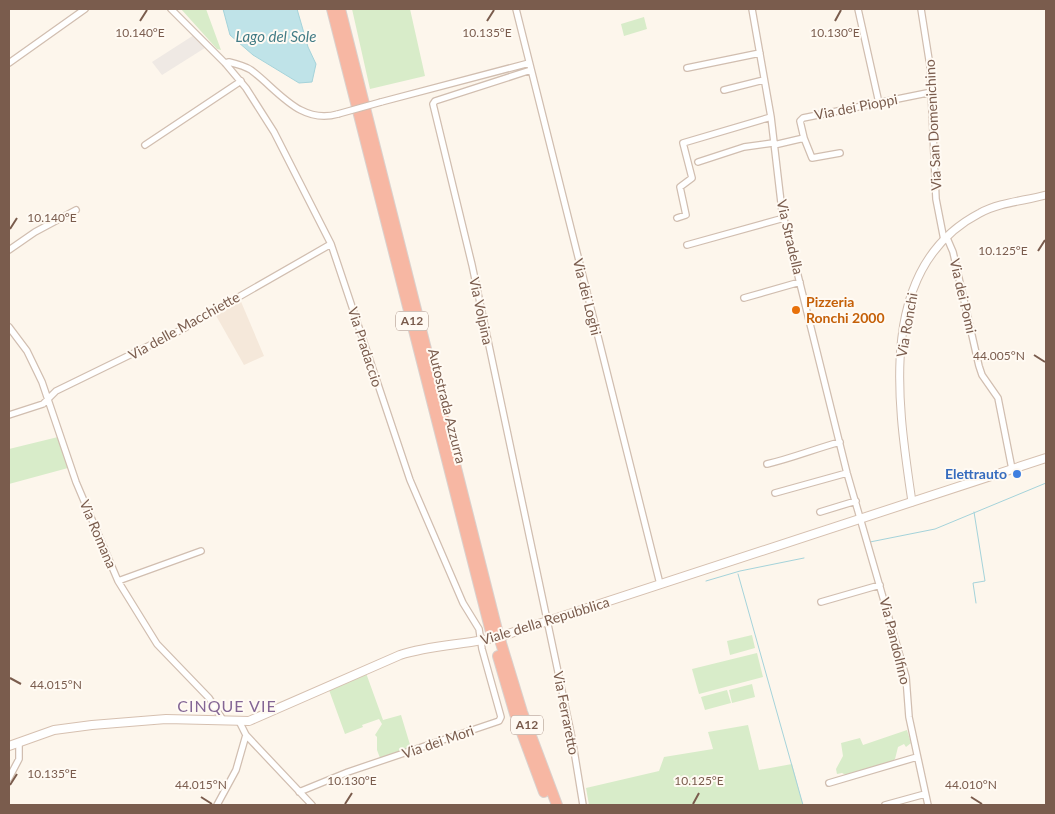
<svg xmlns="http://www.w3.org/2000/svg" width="1055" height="814" font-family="Lato,sans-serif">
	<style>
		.residential { fill: #f5e8da }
		.industrial { fill: #efe9e4 }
		.green { fill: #d8ecc9 }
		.water { fill: #bfe3e8; stroke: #a5d3da }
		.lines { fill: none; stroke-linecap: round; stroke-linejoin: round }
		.stream { stroke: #a5d3da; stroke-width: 1 }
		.minor-casing { stroke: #d1beb0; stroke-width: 8 }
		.tertiary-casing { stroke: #d1beb0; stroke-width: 9 }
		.secondary-casing { stroke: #d6c0b0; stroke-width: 10 }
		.motorway-casing { stroke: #dad1cd; stroke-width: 12 }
		.minor { stroke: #fff; stroke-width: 5.5 }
		.tertiary { stroke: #fff; stroke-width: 7 }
		.secondary { stroke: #fff; stroke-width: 8 }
		.motorway { stroke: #f7b7a3; stroke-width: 10 }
		.minor-bridge-casing { stroke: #d1beb0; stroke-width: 8; stroke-linecap: butt }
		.motorway-bridge-casing { stroke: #dad1cd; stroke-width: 12; stroke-linecap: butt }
		.minor-bridge { stroke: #fff; stroke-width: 5.5 }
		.motorway-bridge { stroke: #f7b7a3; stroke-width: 10 }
		.ticks { fill: none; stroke: #7a5c4d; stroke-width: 2 }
		.food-dot { fill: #e8710a; stroke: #fffaf3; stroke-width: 2 }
		.shop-dot { fill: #3f7fe0; stroke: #fffaf3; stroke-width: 2 }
		.labels { text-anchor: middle; stroke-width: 4; stroke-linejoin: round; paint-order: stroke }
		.shield { fill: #fffaf3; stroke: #a28b7f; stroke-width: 1 }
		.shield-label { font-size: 12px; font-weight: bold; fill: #7a5c4d }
		.street-label { font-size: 14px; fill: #7a5c4d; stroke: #fffaf3 }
		.food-label { font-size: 14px; font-weight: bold; fill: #c56008; stroke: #fffaf3; text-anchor: start }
		.shop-label { font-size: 14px; font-weight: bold; fill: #366cbe; stroke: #fffaf3; text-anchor: end }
		.water-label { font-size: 15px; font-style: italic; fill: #437c86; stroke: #fffaf3 }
		.quarter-label { font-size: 16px; letter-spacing: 1px; fill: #846695; stroke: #fffaf3 }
		.ticks-label { font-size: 12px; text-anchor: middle; fill: #7a5c4d; stroke: #fffaf3; stroke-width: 4; stroke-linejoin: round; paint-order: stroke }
	</style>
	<rect width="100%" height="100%" fill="#fdf6ec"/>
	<path class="residential" d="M239,297L264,356L244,365L214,312Z"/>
	<path class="industrial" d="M194,35L199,42L201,41L208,46L162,75L152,62Z"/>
	<path class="green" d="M181,9H206L221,50L217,49Z
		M352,9H410L425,76L370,89Z
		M644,17L647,29L624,36L621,24Z
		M58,437L68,468L9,484V449Z
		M752,635L755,648L730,655L727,641Z
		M757,653L763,677L699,694L692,669Z
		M366,673L383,720L401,715L411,748L380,758L377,750V737L375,735L382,724L379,719L362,725L363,727L345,734L329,690Z
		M752,684L755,697L732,703L729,690Z
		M727,690L731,703L705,710L701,697Z
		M748,725L759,770L792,764L803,805H589L586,788L659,771L664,757L713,749L708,732Z
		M907,730L911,743L906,747L904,744L898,747L895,759L891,762L848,776L842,773L837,774L836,769L843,756L841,743L860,738L863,745Z"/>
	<path class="water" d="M223,9H297L308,47L316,64L312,82L299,83L253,55L230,35Z"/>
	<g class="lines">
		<path class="stream" d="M974,512L985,581L973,583L976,603
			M870,542L935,529L1046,483
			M738,574L803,805
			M706,581L740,571L804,558"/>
		<g class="minor-casing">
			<path id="minor" d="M171,9L225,63L246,88L274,132L331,244L410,480L463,603L479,629L482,649L501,717L499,721L348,772L299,792
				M516,9L660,584
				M752,9L771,117L782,211L847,473L906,677L909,717L928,805
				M858,9L879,103
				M921,9L930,66L936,199L944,240
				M9,63L85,9
				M225,63L229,62C237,64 245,66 251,70C278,90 300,125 338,114
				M687,68L760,53
				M531,70L435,101L433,104L472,265L572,738L583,805
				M724,90L764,80
				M381,102L529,63
				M804,138L812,158L840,153
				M145,145L241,81
				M774,145L804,138L800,121L803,118L932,92
				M698,162L744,147L773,143
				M677,218L686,215L680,187L692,178L683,143L771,117
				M947,238L953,252L979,366L982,375L998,398L1012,469
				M687,245L784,218
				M9,250L35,232L76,210
				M744,298L800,282
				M9,327L27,351L42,382L76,482L118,581L157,644L209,698L223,720
				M9,415L43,404L56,391L181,330L331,244
				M767,464C793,458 814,449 840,442
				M775,493L847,473
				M820,512L856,501
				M118,581L201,551
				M821,602L880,585
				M239,721L246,735L312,805
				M9,778L19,759V742
				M829,783L917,757
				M217,805L236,770L246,735
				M885,805L925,794"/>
		</g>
		<g class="tertiary-casing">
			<path id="tertiary" d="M912,502C898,406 875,267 980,213C1000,202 1025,201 1046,195"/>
		</g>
		<g class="secondary-casing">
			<path id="secondary" d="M9,746L54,730L92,725L166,719L249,721L400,655C434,644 471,645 505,635L1046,458"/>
		</g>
		<g class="motorway-casing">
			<path id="motorway" d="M332,9L491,632
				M340,9L497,630
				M501,643L522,712L557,805
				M498,656L515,714L544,792"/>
		</g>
		<use href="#minor" class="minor"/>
		<use href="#tertiary" class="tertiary"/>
		<use href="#secondary" class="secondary"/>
		<use href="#motorway" class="motorway"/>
		<g class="minor-bridge-casing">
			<path id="minor-bridge" d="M338,114L381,102"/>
		</g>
		<g class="motorway-bridge-casing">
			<path id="motorway-bridge" d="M497,630L501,643"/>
		</g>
		<use href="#minor-bridge" class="minor-bridge"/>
		<use href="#motorway-bridge" class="motorway-bridge"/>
	</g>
	<path class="ticks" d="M140,21L147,10M487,21L494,10M835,21L841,10M10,229L17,218M1038,251L1045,240M1034,355L1045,362M10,678L21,684M10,785L17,774M201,797L212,804M971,797L982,804M345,804L352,793M693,804L699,793"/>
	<circle class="food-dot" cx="796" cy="310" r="5"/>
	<circle class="shop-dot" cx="1017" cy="474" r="5"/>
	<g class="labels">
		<g class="shield">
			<rect x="396" y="311.5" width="32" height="19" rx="4"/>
			<rect x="511" y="715.5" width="32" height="19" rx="4"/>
		</g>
		<g class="shield-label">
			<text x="412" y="325">A12</text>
			<text x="527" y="729">A12</text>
		</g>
		<g class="street-label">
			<text transform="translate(856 107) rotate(-11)" y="5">Via dei Pioppi</text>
			<text transform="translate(933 125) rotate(-93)" y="5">Via San Domenichino</text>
			<text transform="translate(790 237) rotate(77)" y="5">Via Stradella</text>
			<text transform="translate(963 296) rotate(77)" y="5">Via dei Pomi</text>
			<text transform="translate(587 297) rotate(76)" y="5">Via dei Loghi</text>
			<text transform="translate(481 311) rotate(78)" y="5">Via Volpina</text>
			<text transform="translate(907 325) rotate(-80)" y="5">Via Ronchi</text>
			<text transform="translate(184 326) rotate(-29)" y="5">Via delle Macchiette</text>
			<text transform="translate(365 347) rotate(72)" y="5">Via Pradaccio</text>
			<text transform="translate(447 406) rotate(76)" y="5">Autostrada Azzurra</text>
			<text transform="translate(98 534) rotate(67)" y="5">Via Romana</text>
			<text transform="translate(545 621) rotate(-17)" y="5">Viale della Repubblica</text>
			<text transform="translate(895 641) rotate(76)" y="5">Via Pandolfino</text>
			<text transform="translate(566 713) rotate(79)" y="5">Via Ferraretto</text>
			<text transform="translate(438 742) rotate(-19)" y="5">Via dei Mori</text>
		</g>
		<g class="food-label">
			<text x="806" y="307">Pizzeria<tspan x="806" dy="16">Ronchi 2000</tspan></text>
		</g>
		<g class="shop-label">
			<text x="1007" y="479">Elettrauto</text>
		</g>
		<g class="water-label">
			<text x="276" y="42">Lago del Sole</text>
		</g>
		<g class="quarter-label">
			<text x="227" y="712">CINQUE VIE</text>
		</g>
	</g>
	<g class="ticks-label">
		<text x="140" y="37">10.140°E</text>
		<text x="487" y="37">10.135°E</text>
		<text x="835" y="37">10.130°E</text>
		<text x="52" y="222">10.140°E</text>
		<text x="1003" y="255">10.125°E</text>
		<text x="999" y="360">44.005°N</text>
		<text x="56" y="689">44.015°N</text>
		<text x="52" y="778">10.135°E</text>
		<text x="352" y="785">10.130°E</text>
		<text x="699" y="785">10.125°E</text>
		<text x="201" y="789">44.015°N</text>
		<text x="971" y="789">44.010°N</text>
	</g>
	<rect width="1055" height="814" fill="none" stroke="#7a5c4d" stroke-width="20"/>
</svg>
